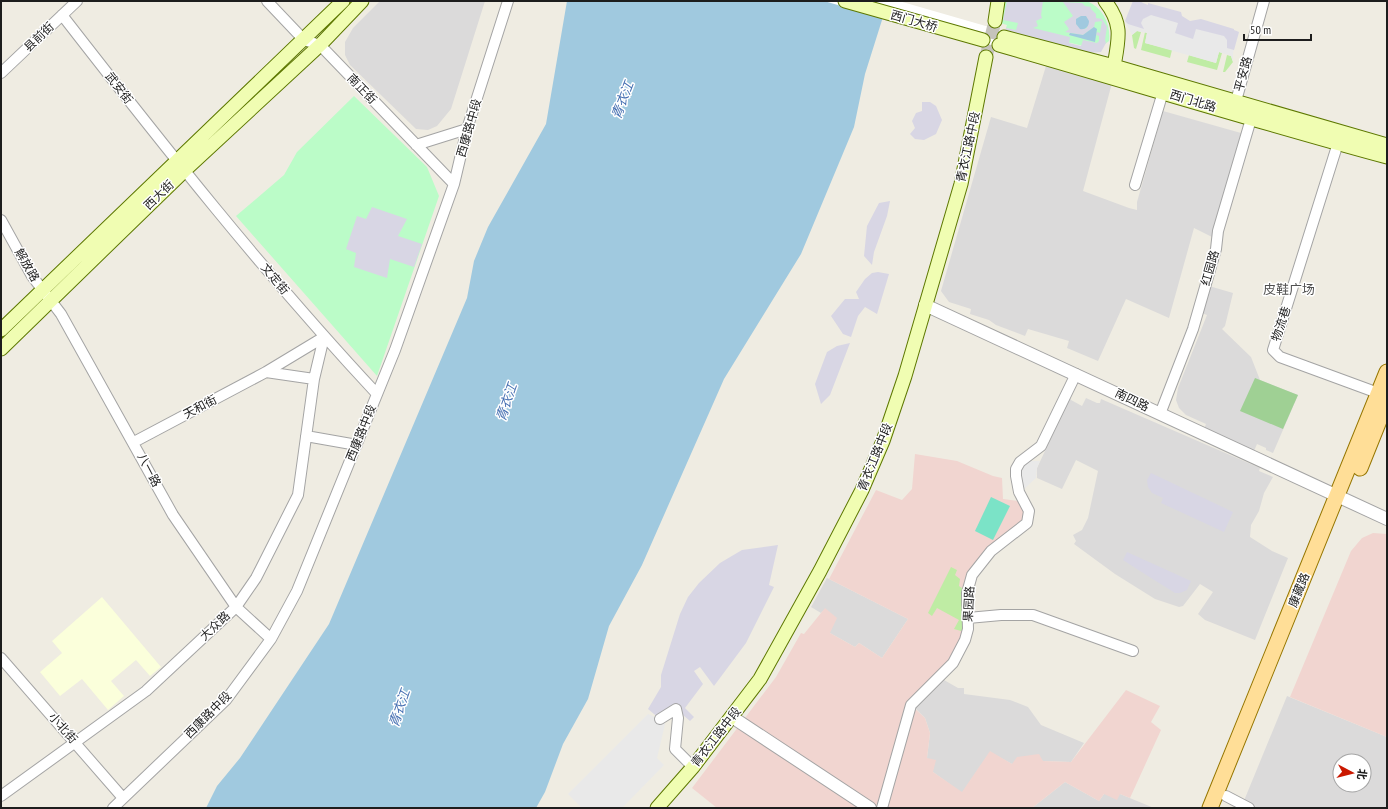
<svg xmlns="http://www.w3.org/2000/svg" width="1388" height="809" font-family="'PT Sans Narrow','Noto Sans SC',sans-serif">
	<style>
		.residential { fill: #dbdada; fill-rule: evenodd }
		.commercial { fill: #f1d5d0 }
		.education { fill: #fbffdb }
		.grass { fill: #bfeca4 }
		.forest { fill: #9fd094 }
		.park { fill: #bbfcc8 }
		.pitch { fill: #7be3c7 }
		.parking { fill: #e9e9e9 }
		.plaza { fill: #d8d6e4; fill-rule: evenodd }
		.water { fill: #a0c9df }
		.pier { fill: #fff }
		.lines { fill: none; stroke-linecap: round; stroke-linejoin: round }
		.secondary-tunnel { stroke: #c5c3bb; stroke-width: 13; stroke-dasharray: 13 6; stroke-linecap: butt }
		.minor-casing { stroke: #a4a4a4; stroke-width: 12 }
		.tertiary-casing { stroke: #a4a4a4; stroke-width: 14 }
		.secondary-casing { stroke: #5d7800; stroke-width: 15 }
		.primary-casing { stroke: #967600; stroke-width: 17 }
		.minor { stroke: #fff; stroke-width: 10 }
		.tertiary { stroke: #fff; stroke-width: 12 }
		.secondary { stroke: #f0fdb2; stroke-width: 13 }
		.primary { stroke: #ffde97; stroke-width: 15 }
		.labels { text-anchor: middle; stroke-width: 3; stroke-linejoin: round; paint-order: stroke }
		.street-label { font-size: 12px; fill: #1d1d1d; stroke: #fff }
		.water-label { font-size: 13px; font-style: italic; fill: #446eb1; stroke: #fff }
		.neighbourhood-label { font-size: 13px; fill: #505050; stroke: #fff }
	</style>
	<rect width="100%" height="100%" fill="#efece2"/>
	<path class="residential" d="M380,1H485L451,109L437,126L428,130L416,129L350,65L345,55V42L353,28Z
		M1046,66L1112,83L1083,191L1129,208L1137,210V202L1163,111L1241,133L1212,237L1194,228L1169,318L1126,299L1098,361L1067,348L1069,341L1028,329L1025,336L996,325L989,320L970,314L971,309L949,302L941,291L991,117L1027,128Z
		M1209,286L1233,293L1225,326L1222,329L1251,357L1260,380L1298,395L1273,453L1266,450V448L1257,444L1254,451L1204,429L1206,424L1186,415L1179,408L1176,400L1178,388L1207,315L1202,313Z
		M1070,398L1071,400L1082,406L1086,398L1097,403H1100L1101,399L1260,468L1259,471L1273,477L1264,493L1259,511L1251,525L1250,537L1272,551L1288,558L1255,640L1205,620L1198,614L1213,592L1200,584L1183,606L1179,607L1155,599L1115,574L1074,544L1076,541L1073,535L1082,530L1088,518L1098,471L1076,460L1062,489L1037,478V468Z
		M827,578L908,619L882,658L859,643L855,647L830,633L825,609L821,613L811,607Z
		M944,680L958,688H964V694L1010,700L1028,707L1041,725L1084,743L1071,762L1043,761L1012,764L990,752L962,793L933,772L927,758L930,733L925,718L914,707Z
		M1287,696L1387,737V808H1241ZM1340,761H1364V785H1340Z
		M1065,782L1099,801L1104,794H1120L1154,808H1032Z"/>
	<path class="commercial" d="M915,454L957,461L993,476L1002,478L1003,499L1019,501L1025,510V521L968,575L965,628L951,661L909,700L911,705L925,718L930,733L927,758L936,760L933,772L962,792L990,751L1012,764L1017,757L1039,754L1043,761L1071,762L1126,690L1160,706L1151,722L1161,730L1130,798L1120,794L1117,800L1104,794L1099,801L1065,782L1032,808H717L692,788L776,677L801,633L804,634L825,608L837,618L830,633L855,647L859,643L882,658L908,619L829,579L876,490L902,500L912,489Z
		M1373,533L1387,534V737L1290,697L1351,551L1362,538Z"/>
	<path class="education" d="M102,597L161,667L150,676L136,660L111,681L124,696L108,710L82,679L60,696L40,672L62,653L52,641Z"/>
	<path class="grass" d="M1137,31L1141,32L1136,49L1134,48L1132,35Z
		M1145,32L1147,33L1145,43L1172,50L1170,58L1141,50Z
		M1219,52L1222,53L1217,70L1187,62L1189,55L1216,63Z
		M1227,55L1231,56L1233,62L1225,72H1223Z
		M951,567L957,570L955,575L960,579L959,586L965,590V628L961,631L954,629L959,620L937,608L932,616L928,613Z"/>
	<path class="forest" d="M1255,378L1298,395L1283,429L1240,411Z"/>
	<path class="park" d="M1005,1H1087C1103,8 1111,24 1109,41L1101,47L1092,48L1006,28L1007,25L1000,23Z
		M354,96L427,167L439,196L377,376L236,216L284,175L297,152Z"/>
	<path class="pitch" d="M991,497L1010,506L993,540L975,531Z"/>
	<path class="parking" d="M1133,1L1190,21L1239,32L1233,53V62L1231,56L1219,52L1216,63L1145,43L1147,33L1137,31L1132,35L1125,21Z
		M1031,461H1040L1037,468L1036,478L1023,490L1019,475L1023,465Z
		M648,714L660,719L665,724L657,758L664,765L622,808H582L568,794Z"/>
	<path class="plaza" d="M1007,1H1043L1041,15L1042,18L1036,21L1038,26L1033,28L1070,37L1069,43L1081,46L1083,40L1097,43L1099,41V36L1096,35L1097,32L1100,33L1102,21L1095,22L1094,27L1083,35L1065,32L1069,29L1064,22L1073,16L1063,2L1082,3L1085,6L1091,7V9L1096,14V18L1102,19L1107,27L1105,40L1106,43L1101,52L1086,53L1005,33L1006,28L1016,30L1018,23L1003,20ZM1081,16L1087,17V28L1082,29L1076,24V19Z
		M1133,1H1140L1143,3L1148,5V3L1181,12L1182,16L1190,21L1201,19L1234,29V30L1239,32L1234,50L1227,48V40L1224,36L1196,29L1193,39L1175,33L1178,23L1151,15L1143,19L1141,23L1144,29L1128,24L1125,21Z
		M922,102H930L936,106L942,120L936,134L924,140L915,139L910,134L915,128L912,121L916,113L922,111Z
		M890,201L887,216L874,252L872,265L864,256L867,226L879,203Z
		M372,207L407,219L398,236L422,244L414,267L390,259L387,278L354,267L356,253L346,249L357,216L366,219Z
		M878,272L889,274L877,314L865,307L858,316L851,337L843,334L831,316L845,299H859L856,292L865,279L872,273Z
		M850,343L830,395L821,404L815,384L827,352L837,346Z
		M1151,473L1233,512L1224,532L1161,503L1163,498L1152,493L1148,487L1147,480Z
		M778,545L769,585L774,587L746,643L714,686L700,667L694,671L703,684L685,708L694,717L690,721L676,709L660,719L648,709L661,687V675L680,614L688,597L699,583L720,563L742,550Z
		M1127,552L1191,581L1187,590L1180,593H1175L1140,571L1123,560Z"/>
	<path class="water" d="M567,1H888L865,74L854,127L801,254L724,379L642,565L609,626L588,699L563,744L545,792L536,808H206L217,786L240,758L329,624L467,298L474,261L488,227L546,124Z
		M1081,16H1086L1089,21C1089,27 1085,30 1080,29L1076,24V19Z
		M1094,27L1097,29L1095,42L1069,35L1070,33L1083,35Z"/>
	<path class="pier" d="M824,1H899L1003,31L997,51Z"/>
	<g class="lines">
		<path class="secondary-tunnel" d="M986,57L995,21"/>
		<g class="minor-casing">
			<path id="minor" d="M267,1L304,40L320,45L454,184
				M62,15C163,145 265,274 377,394
				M1,73L77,1
				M1236,101L1264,1
				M1338,143L1273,350L1280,357L1378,393
				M416,145L467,129
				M1135,185L1163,92
				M1,220L32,276L61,314L173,515L236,607L271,639
				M266,372L314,379
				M1160,414L1193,329L1216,249L1218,231L1251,119
				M306,436L357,445
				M134,442L266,372L324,337
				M968,618L1001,615H1033L1133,651
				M1,658L123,798
				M660,719L676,709L678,718L675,749L693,767
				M1,796L146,691L236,607L256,578L298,495L314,379L324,337
				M1226,796L1249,808
				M113,808L226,700L271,639L297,591L395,350L454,184L467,129L508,1
				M882,808L911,705L953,663L965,640L968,629L967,593L972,575L991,551L1027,523L1029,511L1019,492L1016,476V469L1020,462L1041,446L1076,374"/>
		</g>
		<g class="tertiary-casing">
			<path id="tertiary" d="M925,305L1387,519
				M732,717L870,808"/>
		</g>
		<g class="secondary-casing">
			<path id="secondary" d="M845,1L983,40
				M1105,1C1123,24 1119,38 1114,66
				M995,21L998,1
				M1004,37L1114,66L1387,145
				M999,45C1128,82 1257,122 1387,157
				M1,330L343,1
				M1,349L184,171L320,45L362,1
				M657,808L693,767L760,679L820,571L862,490L883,441L905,376L961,184L986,57"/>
		</g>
		<g class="primary-casing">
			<path id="primary" d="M1360,468L1387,401
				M1210,808L1387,372"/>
		</g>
		<use href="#minor" class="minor"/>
		<use href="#tertiary" class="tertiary"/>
		<use href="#secondary" class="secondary"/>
		<use href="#primary" class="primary"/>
	</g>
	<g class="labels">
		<g class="street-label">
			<text transform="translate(914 21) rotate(16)" y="4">西门大桥</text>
			<text transform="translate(39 37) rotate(-44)" y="4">县前街</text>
			<text transform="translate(1243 74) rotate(-75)" y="4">平安路</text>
			<text transform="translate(119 88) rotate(52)" y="4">武安街</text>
			<text transform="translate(362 89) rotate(46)" y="4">南正街</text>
			<text transform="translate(1193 101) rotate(17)" y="4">西门北路</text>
			<text transform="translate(469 128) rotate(-74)" y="4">西康路中段</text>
			<text transform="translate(968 147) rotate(-78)" y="4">青衣江路中段</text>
			<text transform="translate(159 195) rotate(-44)" y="4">西大街</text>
			<text transform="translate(27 265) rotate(60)" y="4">解放路</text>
			<text transform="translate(1210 268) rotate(-74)" y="4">红园路</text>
			<text transform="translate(275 279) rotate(50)" y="4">文定街</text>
			<text transform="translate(1281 324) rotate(-72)" y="4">物流巷</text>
			<text transform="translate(1132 400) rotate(26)" y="4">南四路</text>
			<text transform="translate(200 407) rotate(-28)" y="4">天和街</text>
			<text transform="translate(361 433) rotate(-68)" y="4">西康路中段</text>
			<text transform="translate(875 457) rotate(-68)" y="4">青衣江路中段</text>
			<text transform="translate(149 470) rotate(62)" y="4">八一路</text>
			<text transform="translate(1299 590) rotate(-68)" y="4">康藏路</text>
			<text transform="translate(969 604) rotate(-87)" y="4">果园路</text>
			<text transform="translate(215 626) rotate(-43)" y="4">大众路</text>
			<text transform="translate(208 715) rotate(-45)" y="4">西康路中段</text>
			<text transform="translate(63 728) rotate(48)" y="4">小北街</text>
			<text transform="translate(716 737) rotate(-52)" y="4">青衣江路中段</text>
		</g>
		<g class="water-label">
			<text transform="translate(622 100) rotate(-69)" y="5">青衣江</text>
			<text transform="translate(506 402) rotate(-71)" y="5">青衣江</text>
			<text transform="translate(399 708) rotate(-71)" y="5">青衣江</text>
		</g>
		<g class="neighbourhood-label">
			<text x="1289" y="294">皮鞋广场</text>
		</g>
	</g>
	<rect width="1388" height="809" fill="none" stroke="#1d1d1d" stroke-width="4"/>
	<g transform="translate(1352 773) rotate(97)"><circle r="19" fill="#ffffff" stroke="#a5a5a5"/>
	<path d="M0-3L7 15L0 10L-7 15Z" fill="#ca1800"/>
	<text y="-6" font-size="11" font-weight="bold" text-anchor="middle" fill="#1d1d1d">北</text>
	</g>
	<path d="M1244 34v6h67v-6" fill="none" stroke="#1d1d1d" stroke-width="2"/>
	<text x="1250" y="34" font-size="12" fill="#1d1d1d" stroke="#ffffff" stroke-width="3" paint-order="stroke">50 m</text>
</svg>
